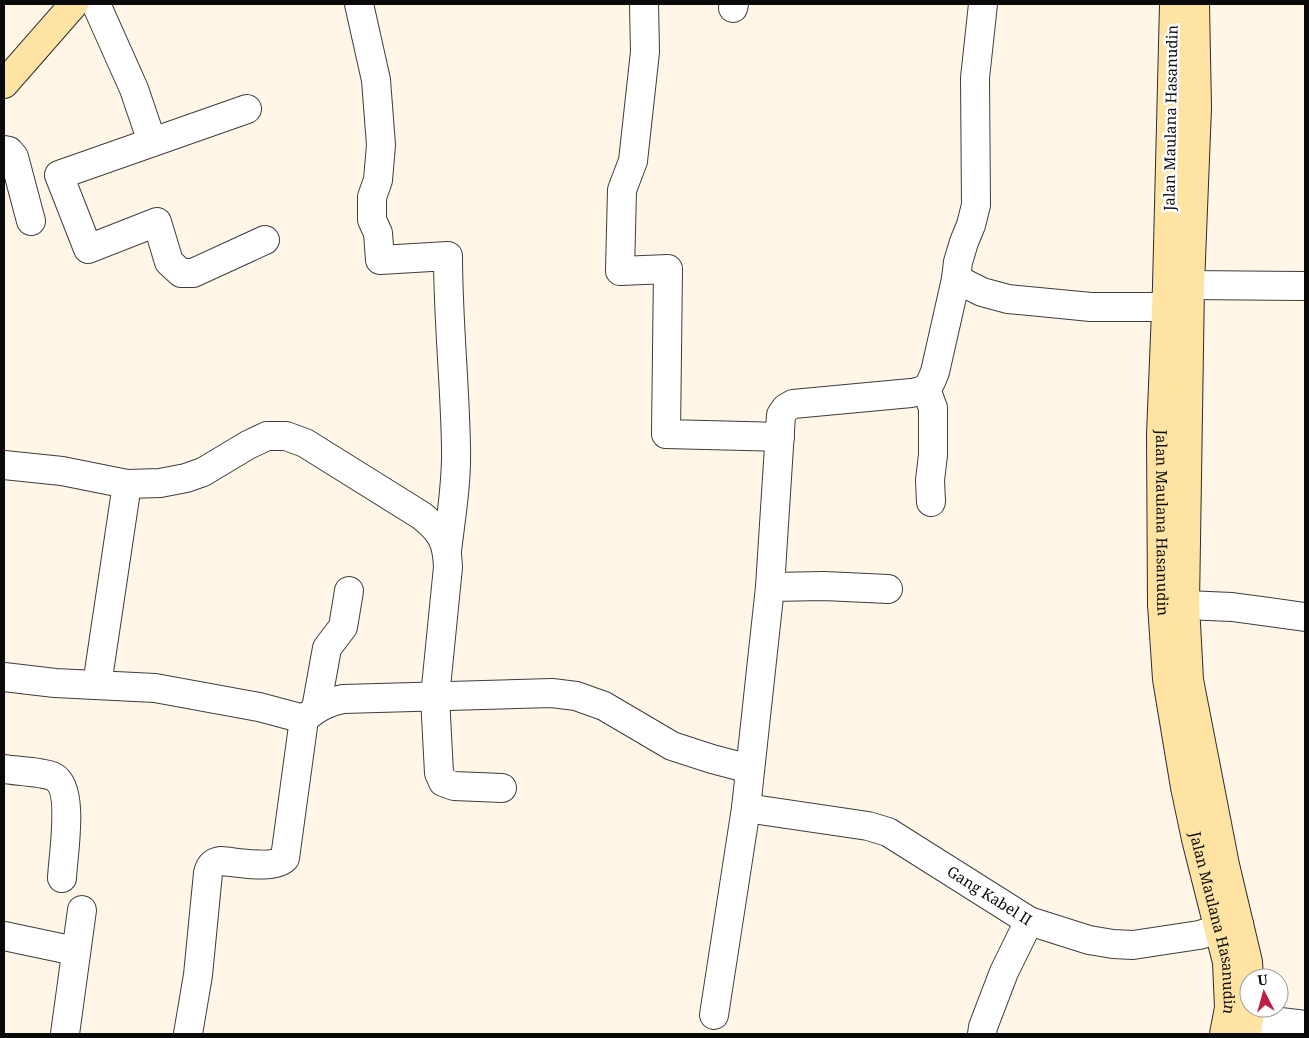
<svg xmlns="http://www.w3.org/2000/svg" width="1309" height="1038" font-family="'Noto Serif',serif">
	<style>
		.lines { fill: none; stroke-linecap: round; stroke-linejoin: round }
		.street-casing { stroke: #3d3d3d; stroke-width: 30 }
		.secondary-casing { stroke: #2c2c2c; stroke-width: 30 }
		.street { stroke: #fff; stroke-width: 28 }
		.secondary { stroke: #ffe3a2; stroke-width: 28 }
		.labels { text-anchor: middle; stroke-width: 5; stroke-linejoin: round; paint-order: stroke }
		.street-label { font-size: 15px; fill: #0a0a0a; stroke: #fff }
	</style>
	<rect width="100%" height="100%" fill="#fff6e7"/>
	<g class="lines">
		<g class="street-casing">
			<g id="street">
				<path d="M96,4L134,89L152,142"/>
				<path d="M359,4L376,80L381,145L378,180L372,197V220L378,233L380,260L448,256C448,320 455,384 456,448C457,482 451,517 447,551"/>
				<path d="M644,4L645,52L633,161L622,190L620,271L668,269L666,434L780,437"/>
				<path d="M733,8L734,4"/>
				<path d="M247,109L59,175L88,249L157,222L169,262L181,273H193L265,240"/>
				<path d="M4,150L9,151L14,157L31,221"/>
				<path d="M956,279L982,292L1008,299L1091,307H1166"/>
				<path d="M1190,285L1305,286"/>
				<path d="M926,389L933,408V455L930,480L931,502"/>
				<path d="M4,465L62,471L127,484L160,483L186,478L203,472L248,445L267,436H286L305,443L422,516C442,532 447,542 448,567L435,697L439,773L443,782L454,786L502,788"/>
				<path d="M770,587L824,586L888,589"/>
				<path d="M1162,604L1232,607L1305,617"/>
				<path d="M4,677L55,683L155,688L259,707L304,719"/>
				<path d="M97,685L127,484"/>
				<path d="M316,709L327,648L343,627L349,591"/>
				<path d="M4,769C15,771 45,772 54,777C75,789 63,855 62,878"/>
				<path id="s1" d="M746,808L868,826L888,832L1029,921L1089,940L1113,944L1133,945L1199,935L1239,924"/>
				<path d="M4,936L75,951"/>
				<path d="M714,1015L746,808L770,587L781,415L786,408L793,404L911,393C928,390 929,387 935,372L956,279L958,262L964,242L971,225L976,205L975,78L983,4"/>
				<path d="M1249,1018L1305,1025"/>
				<path d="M65,1034L82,910"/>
				<path d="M188,1034L198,975L208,873C210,865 213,862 221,861C237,862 274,870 285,858L304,719C317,708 327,702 343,699L552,693L576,696L604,706L672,746L712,759L750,769"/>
				<path d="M982,1034L983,1027L1004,972L1029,921"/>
			</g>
		</g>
		<g class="secondary-casing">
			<g id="secondary">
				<path id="s2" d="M1174,4L1167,286L1161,435L1162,604L1167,679L1185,787L1196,839L1227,962L1229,1008L1224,1034"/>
				<path d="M1195,4L1197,108L1190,285L1185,605L1189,680L1225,865L1248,962L1249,978"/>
				<path d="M4,84L74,4"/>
				<path d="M1247,1034L1250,1008"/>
			</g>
		</g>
		<use href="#street" class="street"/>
		<use href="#secondary" class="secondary"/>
	</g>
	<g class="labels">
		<g class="street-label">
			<text transform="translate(1171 118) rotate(-89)" y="5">Jalan Maulana Hasanudin</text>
			<text dy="5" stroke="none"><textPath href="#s2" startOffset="519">Jalan Maulana Hasanudin</textPath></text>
			<text dy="5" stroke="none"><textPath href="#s1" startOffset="264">Gang Kabel II</textPath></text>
			<text dy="5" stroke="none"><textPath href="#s2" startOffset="924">Jalan Maulana Hasanudin</textPath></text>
		</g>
	</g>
	<rect width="1309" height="1038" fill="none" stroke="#0a0a0a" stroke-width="10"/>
	<g transform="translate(1264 993) rotate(354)"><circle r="24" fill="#ffffff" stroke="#9d9d9d"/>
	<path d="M0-4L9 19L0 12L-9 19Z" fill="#bd1f45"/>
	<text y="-8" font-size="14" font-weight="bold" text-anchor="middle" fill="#0a0a0a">U</text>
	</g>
</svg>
